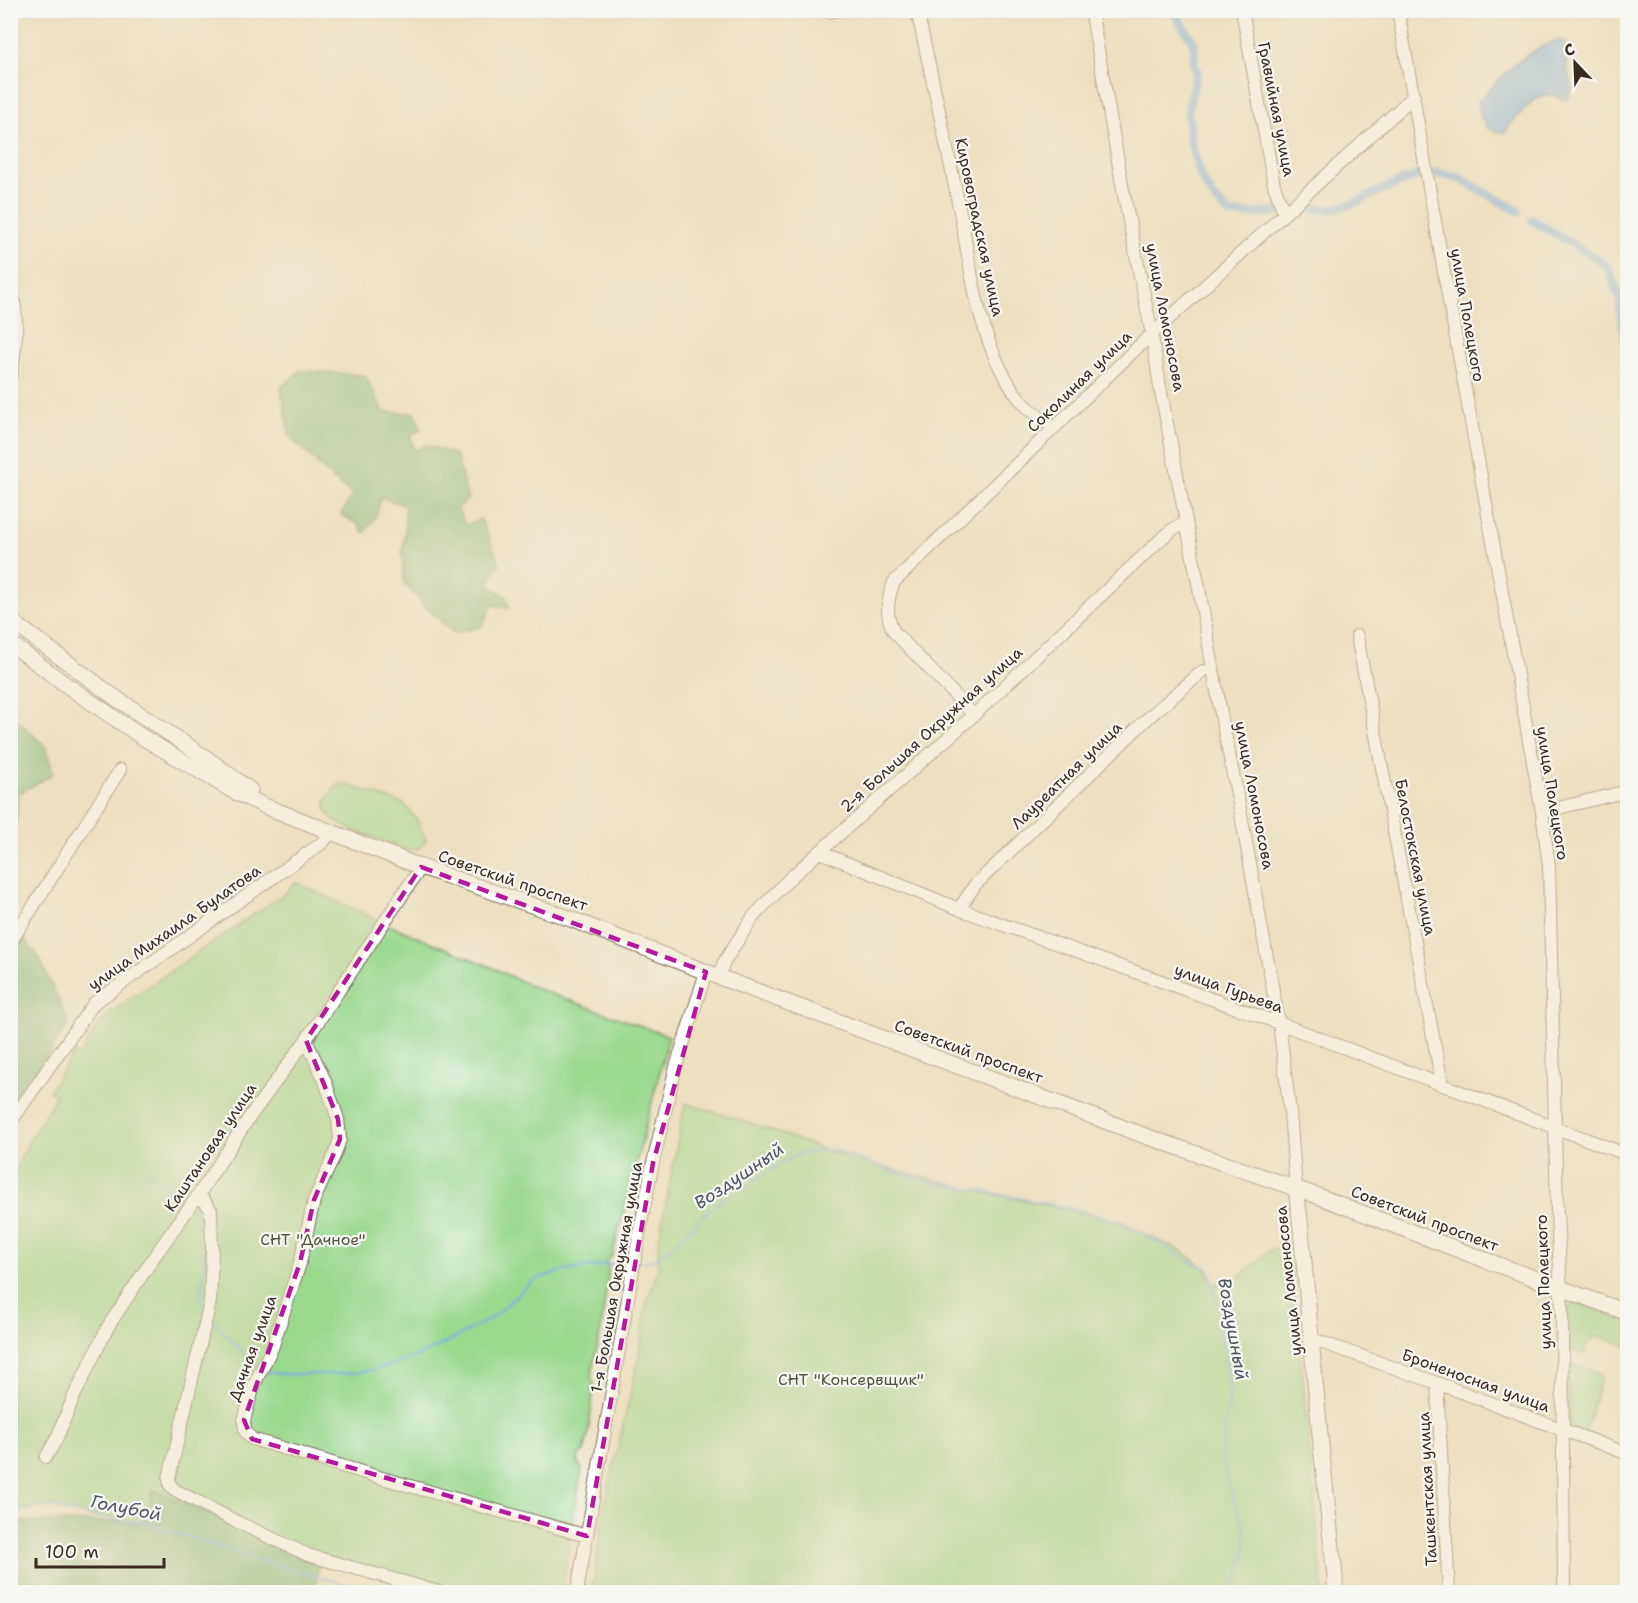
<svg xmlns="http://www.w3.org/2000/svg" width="1638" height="1603" font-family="'Shantell Sans',sans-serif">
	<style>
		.green { fill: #9ad88e; stroke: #6a8156; stroke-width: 1.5 }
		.forest { fill: #7bb879; stroke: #5b714c; stroke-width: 1.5 }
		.water { fill: #78aae3; stroke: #5a6a80; stroke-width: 1.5 }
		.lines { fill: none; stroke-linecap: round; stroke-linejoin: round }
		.stream { stroke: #78aae3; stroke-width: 2 }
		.canal { stroke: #78aae3; stroke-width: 9 }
		.minor-casing { stroke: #796a57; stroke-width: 14 }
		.major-casing { stroke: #796a57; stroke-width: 17 }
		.minor { stroke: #fff; stroke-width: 12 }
		.major { stroke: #fff; stroke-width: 15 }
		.marked { fill: none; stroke: #b5179e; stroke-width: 4.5; stroke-dasharray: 12 8; stroke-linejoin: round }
		.labels { text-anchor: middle; stroke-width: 4.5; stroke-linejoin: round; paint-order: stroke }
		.street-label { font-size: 16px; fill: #3b2a1e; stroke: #f6f6f2 }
		.park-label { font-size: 16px; fill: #53563a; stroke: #f6f6f2 }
		.water-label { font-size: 18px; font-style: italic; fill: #505763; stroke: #f6f6f2 }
	</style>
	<rect width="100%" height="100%" fill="#f6f6f2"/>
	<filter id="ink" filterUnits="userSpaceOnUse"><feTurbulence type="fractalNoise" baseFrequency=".0167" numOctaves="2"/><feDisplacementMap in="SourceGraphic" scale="12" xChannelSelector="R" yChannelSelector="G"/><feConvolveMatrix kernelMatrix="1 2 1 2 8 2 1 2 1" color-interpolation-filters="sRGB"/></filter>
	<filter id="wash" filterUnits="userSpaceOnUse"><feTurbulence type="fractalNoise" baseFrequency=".008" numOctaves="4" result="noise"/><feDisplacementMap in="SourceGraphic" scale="24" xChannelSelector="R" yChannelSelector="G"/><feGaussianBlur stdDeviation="1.35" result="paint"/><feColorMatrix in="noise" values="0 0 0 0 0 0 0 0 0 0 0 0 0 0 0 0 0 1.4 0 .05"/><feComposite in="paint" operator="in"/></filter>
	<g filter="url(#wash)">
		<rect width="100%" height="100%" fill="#ede0c0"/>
		<path class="green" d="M341,783L404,804L417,820L426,840L420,848L409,851C396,846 383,841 370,836C344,827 303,813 341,783Z
			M295,882L384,923L491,967L535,988L669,1036L612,1256L606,1262L608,1267V1277L601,1329L591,1376L594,1385L588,1436L584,1452L579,1456L577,1462L582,1469L571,1531L569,1535L566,1537L569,1546L562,1592H422L224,1520L154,1490L152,1500L143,1522L96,1517L69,1512L51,1506L11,1512V1180L29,1141L56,1096L49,1091L75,1052L80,1056L97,1026L114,1010L288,891Z
			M685,1103L741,1120L823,1149L886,1168L986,1193L1106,1217L1182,1251L1205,1268L1214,1285L1237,1278L1269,1251L1290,1243L1323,1592H590L594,1578L603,1512L638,1361L647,1302L658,1270V1244Z
			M1574,1301L1627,1321V1346L1598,1336L1591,1339L1588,1345H1587L1585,1354L1573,1351L1569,1344L1568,1309Z
			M1572,1363L1602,1375L1585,1433L1570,1427L1567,1365Z"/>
		<path class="forest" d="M300,371L365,375L384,412L416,413L421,430L410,435L415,451L426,445L456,455L468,499L458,508L465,525L481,519L500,564L488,585L506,596L509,608L493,605L481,627L454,633L428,610L404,583L402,554L405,533V506L381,497L376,517L364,533L358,524L341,515L352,494L336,482L290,437L281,387Z
			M10,713L45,746L54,774L19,793L16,823L11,829Z
			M10,919L39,958L69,1023L11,1111Z
			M154,1490L224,1520L319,1564L315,1592H11V1522H107L121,1521L142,1522L152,1500L151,1494Z"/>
		<path class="water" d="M1555,41H1565L1567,70L1573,88L1567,100C1559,97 1551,93 1543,96C1530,100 1512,122 1504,133L1489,129L1481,118L1478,101C1504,74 1519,55 1555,41Z"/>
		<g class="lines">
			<path class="stream" d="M146,1171L187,1202
				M194,1207L198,1210L206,1230L205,1262L200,1301L204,1307
				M639,1262C644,1262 649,1262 653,1260C682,1244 700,1212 729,1195C737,1191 742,1187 751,1187L754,1180L796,1155L830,1149L888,1170L941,1184L985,1191L1074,1209L1125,1223L1191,1262L1207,1268L1211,1275L1220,1316L1221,1337L1230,1390L1222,1452L1226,1477L1245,1530L1246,1549L1240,1571L1231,1592
				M210,1317L257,1368
				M265,1371C280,1376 296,1374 311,1374C327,1374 345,1374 361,1372C404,1366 454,1340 491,1318C506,1309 517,1291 532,1282C552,1270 606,1264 631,1263
				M10,1512L51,1506L69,1512L96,1517L143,1522L263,1561L373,1592"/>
			<path class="canal" d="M1172,10L1193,41L1195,51L1194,64L1197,71L1188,111L1191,143L1201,177L1213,197L1229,214H1256L1280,211
				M1435,173L1459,178L1518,211
				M1292,212L1313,208L1331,210L1355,203L1383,189L1423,173
				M1532,220L1599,260L1608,268L1621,301L1620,309L1628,352"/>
		</g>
	</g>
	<g filter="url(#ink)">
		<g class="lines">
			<g class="minor-casing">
				<path id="minor" d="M917,10C932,78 947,145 960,212C972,273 977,334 1011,387C1021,404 1039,417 1054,428
					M1091,10L1124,195L1152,335L1160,387L1198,583L1221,714L1239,804L1279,1023L1290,1112L1296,1189
					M1242,10L1274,185L1284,213
					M1398,10L1445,278L1542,812L1549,866L1557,1213L1562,1314L1564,1592
					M828,12L840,10
					M1357,636L1442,1084
					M974,715L894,632C885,615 887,600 894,582L1140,345L1414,96
					M1542,812L1628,791
					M820,852L959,909L1279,1023L1628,1155
					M959,909L975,885L1149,717L1203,671
					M10,943L120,770
					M719,977L724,962L753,917L790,878L974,715L1159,541L1173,529L1186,523
					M306,1040L325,1081L338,1119L340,1139L335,1154L314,1200L300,1263L272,1348L254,1385L244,1420L245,1431L252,1439L382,1478L587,1536
					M10,1123L94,1003L322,843L332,832
					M199,1194L211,1210L212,1251L210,1302L169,1478L170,1485L175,1490L239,1523L308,1555L439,1592
					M1312,1339L1437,1383L1628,1454
					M1437,1383L1449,1592
					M46,1457L56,1440L74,1396L109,1325L156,1254L199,1194L249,1118L306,1040L421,867
					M577,1592L641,1224L653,1163L675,1070L706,972"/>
			</g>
			<g class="major-casing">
				<path id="major" d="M10,292C18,318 14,347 10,373
					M10,620L113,696L209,760L250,790
					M10,643L65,684L142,737L235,792L267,807L421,867L563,916L719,977L1148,1137L1315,1195L1485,1260L1628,1313
					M1296,1189L1300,1219L1322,1456L1335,1576V1592"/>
			</g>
			<use href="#minor" class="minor"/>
			<use href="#major" class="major"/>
		</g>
	</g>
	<path d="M0 0H1638V1603H0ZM421,867L706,972L653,1163L587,1536L252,1439L244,1420L300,1263L314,1200L340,1139L338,1119L306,1040Z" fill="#ede0c0" fill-opacity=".55" fill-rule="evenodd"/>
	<path class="marked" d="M421,867L706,972L653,1163L587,1536L252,1439L244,1420L300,1263L314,1200L340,1139L338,1119L306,1040Z"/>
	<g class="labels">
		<g class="street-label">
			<text transform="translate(1277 109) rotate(79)" y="6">Гравийная улица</text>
			<text transform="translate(980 227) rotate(78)" y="6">Кировоградская улица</text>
			<text transform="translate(1468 315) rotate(80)" y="6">улица Полецкого</text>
			<text transform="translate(1166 317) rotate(79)" y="6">улица Ломоносова</text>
			<text transform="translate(1079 381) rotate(-44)" y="6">Соколиная улица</text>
			<text transform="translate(931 729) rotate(-42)" y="6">2-я Большая Окружная улица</text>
			<text transform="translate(1066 775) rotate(-44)" y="6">Лауреатная улица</text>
			<text transform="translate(1553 793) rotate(81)" y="6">улица Полецкого</text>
			<text transform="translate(1255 795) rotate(79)" y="6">улица Ломоносова</text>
			<text transform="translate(1416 857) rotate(79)" y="6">Белостокская улица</text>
			<text transform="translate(513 880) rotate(19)" y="6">Советский проспект</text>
			<text transform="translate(174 927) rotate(-35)" y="6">улица Михаила Булатова</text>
			<text transform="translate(1229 988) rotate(20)" y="6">улица Гурьева</text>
			<text transform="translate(969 1051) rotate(20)" y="6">Советский проспект</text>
			<text transform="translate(210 1147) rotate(-56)" y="6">Каштановая улица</text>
			<text transform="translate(1425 1218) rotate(21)" y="6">Советский проспект</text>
			<text transform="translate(616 1277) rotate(-80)" y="6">1-я Большая Окружная улица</text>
			<text transform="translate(1288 1281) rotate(-96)" y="6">улица Ломоносова</text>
			<text transform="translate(1543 1282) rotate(-92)" y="6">улица Полецкого</text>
			<text transform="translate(252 1348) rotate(-70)" y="6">Дачная улица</text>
			<text transform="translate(1476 1380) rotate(20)" y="6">Броненосная улица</text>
			<text transform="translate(1427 1489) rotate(-93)" y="6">Ташкентская улица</text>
		</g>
		<g class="park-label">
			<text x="313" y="1245">СНТ "Дачное"</text>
			<text x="851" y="1385">СНТ "Консервщик"</text>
		</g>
		<g class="water-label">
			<text transform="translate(739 1176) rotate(-34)" y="6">Воздушный</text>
			<text transform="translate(1233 1329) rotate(80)" y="6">Воздушный</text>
			<text transform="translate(126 1508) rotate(11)" y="6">Голубой</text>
		</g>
	</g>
	<rect width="1638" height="1603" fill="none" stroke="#f6f6f2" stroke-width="36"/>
	<g transform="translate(1575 63) rotate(337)" stroke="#f6f6f2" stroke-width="4.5" paint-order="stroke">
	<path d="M0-4.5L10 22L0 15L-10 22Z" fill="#3b2a1e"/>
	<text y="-9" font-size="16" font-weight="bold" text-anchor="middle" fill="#3b2a1e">С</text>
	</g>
	<path d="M36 1558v9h128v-9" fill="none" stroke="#3b2a1e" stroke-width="3"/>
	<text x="45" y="1558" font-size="18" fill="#3b2a1e" stroke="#f6f6f2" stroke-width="4.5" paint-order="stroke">100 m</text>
</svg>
